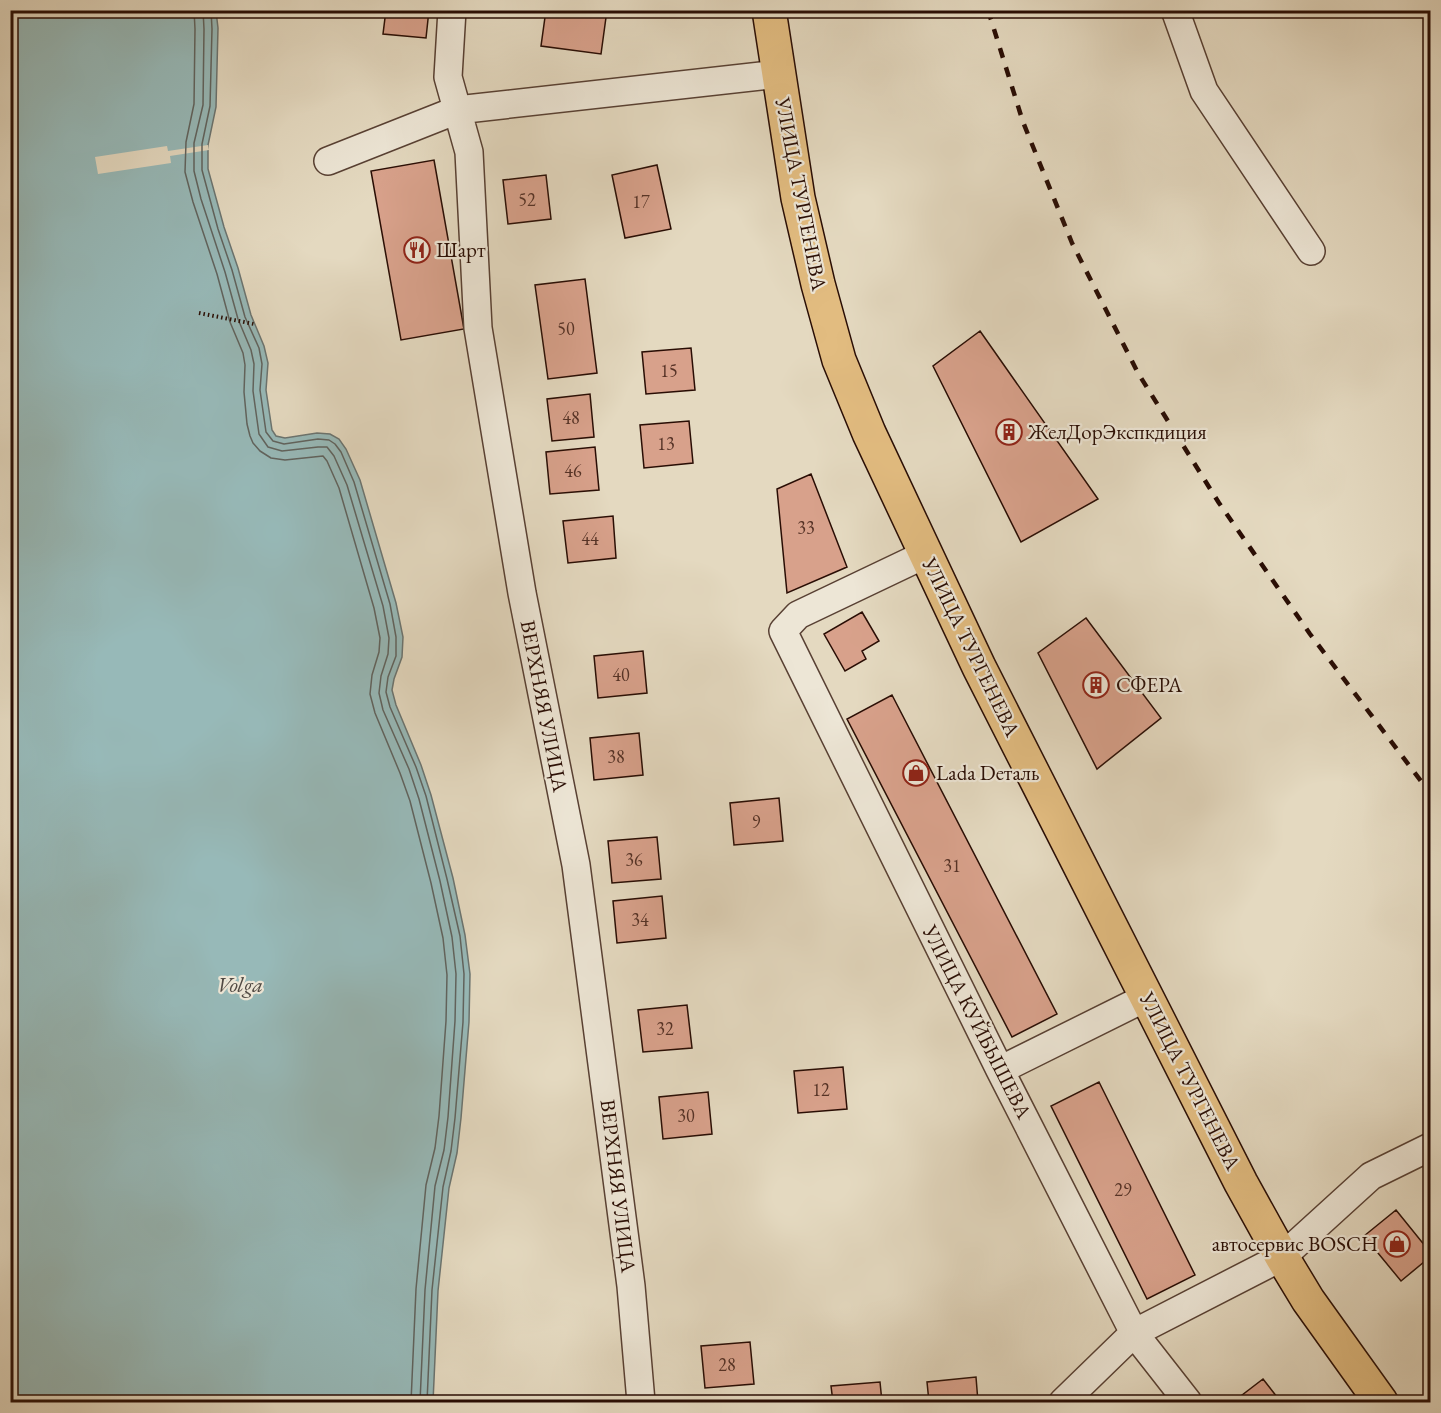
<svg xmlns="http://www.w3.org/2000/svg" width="1441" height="1413" font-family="'EB Garamond',serif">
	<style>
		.water { fill: #97b9b8; stroke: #6b7470; stroke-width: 1.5 }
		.pier { fill: #e4d9c0 }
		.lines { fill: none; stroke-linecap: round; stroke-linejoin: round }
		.shore { stroke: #60635e; stroke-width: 1.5 }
		.building { fill: #d8a18b; stroke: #290d04; stroke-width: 1.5 }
		.minor-casing { stroke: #584033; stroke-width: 30 }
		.major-casing { stroke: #290d04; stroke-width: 36 }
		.path { stroke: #290d04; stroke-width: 4; stroke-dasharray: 1.5 3; stroke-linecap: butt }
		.minor { stroke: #ede6d6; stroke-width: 27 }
		.major { stroke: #e2bc80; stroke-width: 33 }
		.rail { stroke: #290d04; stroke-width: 4.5; stroke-dasharray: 10 10; stroke-linecap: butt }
		.labels { text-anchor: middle; stroke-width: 4.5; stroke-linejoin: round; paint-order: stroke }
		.number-label { font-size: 18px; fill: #553226 }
		.street-label { font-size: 21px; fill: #290d04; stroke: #ede6d6 }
		.poi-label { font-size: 21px; fill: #290d04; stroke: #ede6d6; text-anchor: start }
		.water-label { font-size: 22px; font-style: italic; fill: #504943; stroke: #ede6d6 }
	</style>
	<rect width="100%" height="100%" fill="#e4d9c0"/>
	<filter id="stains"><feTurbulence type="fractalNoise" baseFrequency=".00333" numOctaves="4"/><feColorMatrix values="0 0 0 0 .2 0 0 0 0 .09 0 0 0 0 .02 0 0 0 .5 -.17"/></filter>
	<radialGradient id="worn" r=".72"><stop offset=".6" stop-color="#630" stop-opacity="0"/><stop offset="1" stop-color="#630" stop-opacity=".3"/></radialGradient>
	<path class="water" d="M10,11H216L218,28L216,107L208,145V169L224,227L238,268L251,315L264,346L268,363L266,390L272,430L276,436L285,438L317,433L330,434L339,439L346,449L360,480L396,603L403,637L402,657L394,679L392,690L396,705L421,765L431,795L453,878L465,935L470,974L469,1022L461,1118L457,1153L449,1188L438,1291L433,1402H11Z"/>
	<path class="pier" d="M208,145L209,150L170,156L171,163L98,174L95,157L167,146L168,151Z"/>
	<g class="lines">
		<path class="shore" d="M194,10L195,29L194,104L186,142L185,172L193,202L217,274L230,322L243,353L245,365L244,392L247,424L250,436L253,443L260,451L271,458L285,460L323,456L327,461L339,488L374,608L380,638L379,652L372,675L370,694L375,713L400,773L410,801L431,883L443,938L447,975L446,1021L439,1116L435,1148L426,1185L416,1289L411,1402
			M203,10L204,29L203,105L194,143V171L201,199L225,272L238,319L251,350L254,364L253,391L259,434L268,447L282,451L318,447H327L334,456L347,485L383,606L389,638L388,654L381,676L379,693L383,710L409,769L419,799L440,881L452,937L456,974L455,1021L448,1117L444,1150L435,1186L425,1290L420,1402
			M211,10L212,29L210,106L202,144V170L218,229L232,270L245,317L259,348L262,364L260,390L266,432L273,441L284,444L318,439L329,440L335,444L341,452L354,482L390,604L396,637V656L388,677L386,692L390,707L416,767L426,796L447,879L460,936L464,974L463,1022L455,1118L451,1151L443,1187L432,1290L427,1402"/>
	</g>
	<path class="building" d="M386,10H429L426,38L383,34Z
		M546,10H607L601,54L541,46Z
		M434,160L464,329L401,340L371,171Z
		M657,165L671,229L625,238L612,175Z
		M546,175L551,219L508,224L503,180Z
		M585,279L597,373L548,379L535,285Z
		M980,331L1098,499L1021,542L933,366Z
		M691,348L695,390L646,394L642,352Z
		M590,394L594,437L552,441L547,399Z
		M689,421L693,463L644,468L640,425Z
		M595,447L599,490L550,494L546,452Z
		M811,474L847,567L787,593L777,489Z
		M613,516L616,558L568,563L563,521Z
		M862,612L879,641L862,651L866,659L845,671L824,634Z
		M1086,618L1161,718L1097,769L1038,653Z
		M643,651L647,693L598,698L594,656Z
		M892,695L1057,1014L1012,1037L847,719Z
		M639,733L643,775L594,780L590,738Z
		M779,798L783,841L734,845L730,803Z
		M657,837L661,879L612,883L608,841Z
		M662,896L666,938L617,943L613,901Z
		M687,1005L692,1048L643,1052L638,1010Z
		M843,1067L847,1109L798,1113L794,1071Z
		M1099,1082L1195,1275L1147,1299L1051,1106Z
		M708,1092L712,1134L663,1139L659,1097Z
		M1396,1210L1430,1252V1257L1401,1281L1364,1236Z
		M750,1342L754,1384L705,1388L701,1346Z
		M976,1377L978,1402H929L927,1382Z
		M1263,1379L1281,1402H1233Z
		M880,1382L882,1402H833L831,1386Z"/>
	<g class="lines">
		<g class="minor-casing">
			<path id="minor" d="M452,10L448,77L469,152L478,328L522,593L576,865L631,1286L641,1402
				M1175,10L1204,91L1311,251
				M328,161L457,110L778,74
				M926,554L798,615L783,631L1000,1070L1134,1333L1188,1402
				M1000,1070L1147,997
				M1063,1402L1134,1333L1282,1257L1371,1176L1430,1147"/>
		</g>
		<g class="major-casing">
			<path id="major" d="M769,10L798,198L818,284L839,360L869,433L979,667L1241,1183L1282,1257L1308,1300L1381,1402"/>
		</g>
		<path class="path" d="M199,313L254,324"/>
		<use href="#minor" class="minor"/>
		<use href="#major" class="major"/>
		<path class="rail" d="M988,10L1023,122L1072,243L1138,373L1219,503L1310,634L1430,793"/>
	</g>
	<defs>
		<g id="restaurant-ring" transform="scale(1.35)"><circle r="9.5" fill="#ede6d6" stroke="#8f2418" stroke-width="1.5"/><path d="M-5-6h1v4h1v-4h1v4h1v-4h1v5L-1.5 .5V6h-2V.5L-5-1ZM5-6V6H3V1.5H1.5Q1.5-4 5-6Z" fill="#8f2418"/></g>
		<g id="building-ring" transform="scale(1.35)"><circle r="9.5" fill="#ede6d6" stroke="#8f2418" stroke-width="1.5"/><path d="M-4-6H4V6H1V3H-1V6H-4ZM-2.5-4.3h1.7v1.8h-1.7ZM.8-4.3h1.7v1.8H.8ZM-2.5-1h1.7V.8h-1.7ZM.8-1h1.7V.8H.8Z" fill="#8f2418"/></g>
		<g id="shop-ring" transform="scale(1.35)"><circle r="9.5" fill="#ede6d6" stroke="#8f2418" stroke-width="1.5"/><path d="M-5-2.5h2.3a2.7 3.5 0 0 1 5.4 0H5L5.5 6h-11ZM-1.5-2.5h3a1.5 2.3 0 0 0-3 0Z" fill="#8f2418"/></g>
	</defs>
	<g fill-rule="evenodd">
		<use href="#restaurant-ring" x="417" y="250"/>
		<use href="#building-ring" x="1009" y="432"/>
		<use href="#building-ring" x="1096" y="685"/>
		<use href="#shop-ring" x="916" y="773"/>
		<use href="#shop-ring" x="1397" y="1244"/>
	</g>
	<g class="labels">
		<g class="number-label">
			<text x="527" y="206">52</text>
			<text x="641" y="208">17</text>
			<text x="566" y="335">50</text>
			<text x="669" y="377">15</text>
			<text x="571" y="424">48</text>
			<text x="666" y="450">13</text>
			<text x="573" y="477">46</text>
			<text x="806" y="534">33</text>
			<text x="590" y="545">44</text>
			<text x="621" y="681">40</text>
			<text x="616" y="763">38</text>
			<text x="756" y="828">9</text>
			<text x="634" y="866">36</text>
			<text x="952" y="872">31</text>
			<text x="640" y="926">34</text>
			<text x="665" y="1035">32</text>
			<text x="821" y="1096">12</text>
			<text x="686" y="1122">30</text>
			<text x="1123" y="1196">29</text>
			<text x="727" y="1371">28</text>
		</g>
		<g class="street-label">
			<text transform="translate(801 194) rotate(79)" y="7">УЛИЦА ТУРГЕНЕВА</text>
			<text transform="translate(971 647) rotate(64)" y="7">УЛИЦА ТУРГЕНЕВА</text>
			<text transform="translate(544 706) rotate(79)" y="7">ВЕРХНЯЯ УЛИЦА</text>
			<text transform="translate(977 1022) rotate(63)" y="7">УЛИЦА КУЙБЫШЕВА</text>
			<text transform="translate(1190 1081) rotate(63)" y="7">УЛИЦА ТУРГЕНЕВА</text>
			<text transform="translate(618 1186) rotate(83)" y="7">ВЕРХНЯЯ УЛИЦА</text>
		</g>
		<g class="poi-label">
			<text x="436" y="257">Шарт</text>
			<text x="1028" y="439">ЖелДорЭкспкдиция</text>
			<text x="1116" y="692">СФЕРА</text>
			<text x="936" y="780">Lada Dеталь</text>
			<text x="1378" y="1251" text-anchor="end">автосервис BOSCH</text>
		</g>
		<g class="water-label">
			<text x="240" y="992">Volga</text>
		</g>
	</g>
	<rect width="1441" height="1413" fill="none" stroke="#e4d9c0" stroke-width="36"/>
	<rect x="12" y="12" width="1417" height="1389" fill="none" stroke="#290d04" stroke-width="3"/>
	<rect x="18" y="18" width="1405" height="1377" fill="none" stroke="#290d04" stroke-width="1.5"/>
	<rect width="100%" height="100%" filter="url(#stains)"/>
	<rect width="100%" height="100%" fill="url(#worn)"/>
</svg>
